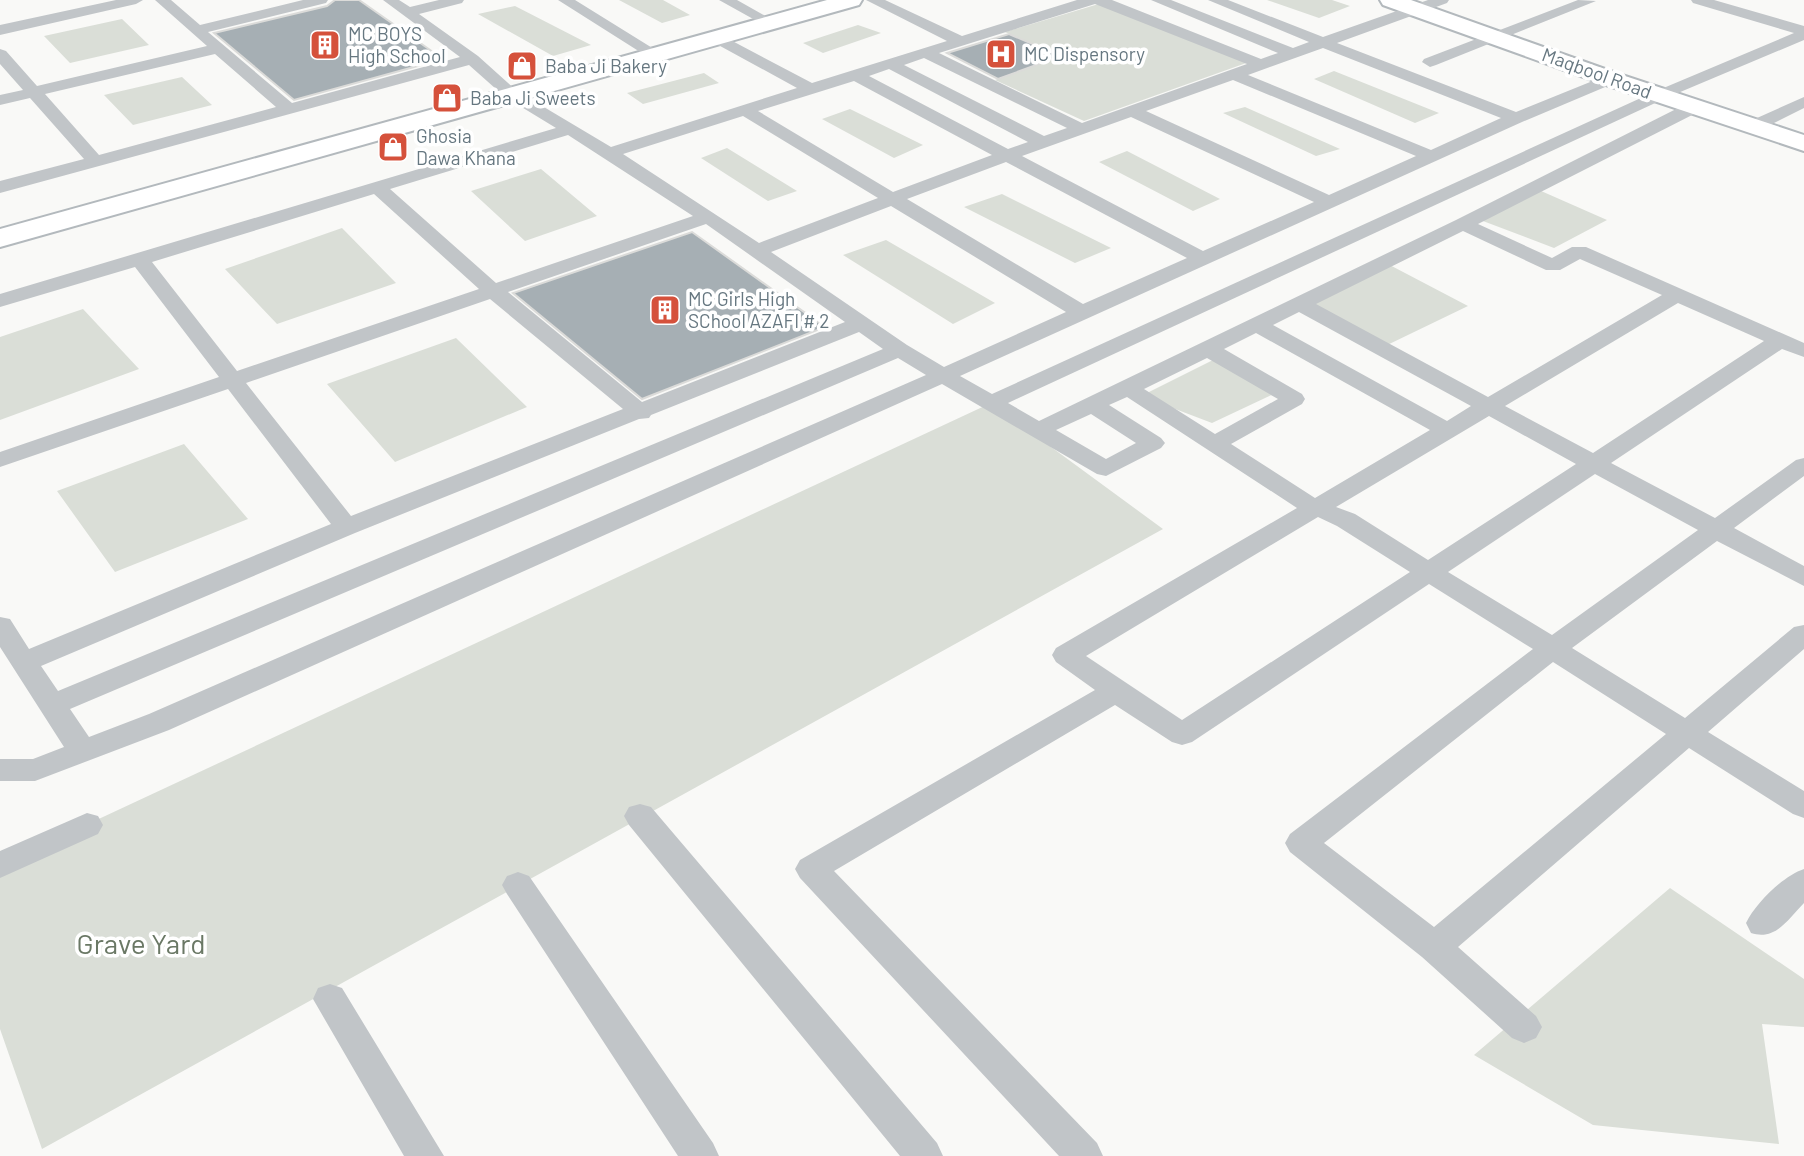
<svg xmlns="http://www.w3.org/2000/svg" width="1804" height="1156" font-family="Barlow,sans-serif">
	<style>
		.green { fill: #daded7 }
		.building { fill: #a6afb4; stroke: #dbdbd9; stroke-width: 2 }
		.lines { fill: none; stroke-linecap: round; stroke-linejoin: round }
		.secondary-casing { stroke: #b3b9bd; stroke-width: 4 }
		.street { fill: #c1c5c8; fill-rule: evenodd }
		.secondary { fill: #fff; fill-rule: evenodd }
		.labels { text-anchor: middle; stroke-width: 7; stroke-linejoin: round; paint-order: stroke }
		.far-poi-label { font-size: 19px; fill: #667780; stroke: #fff; text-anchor: start }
		.far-street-label { font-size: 19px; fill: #667780; stroke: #fff }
		.near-park-label { font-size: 28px; fill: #6a7865; stroke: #fff }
	</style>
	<rect width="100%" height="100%" fill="#f9f9f7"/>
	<path class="green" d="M619,0H663L690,15L662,23Z
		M1267,0H1332L1350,6L1319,18Z
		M1102,3L1249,62L1084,121L995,80L1060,57L1005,32Z
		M515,6L591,45L553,56L478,14Z
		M122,19L149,45L70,63L44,36Z
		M858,25L881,33L823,53L803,43Z
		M1334,71L1439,113L1415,123L1314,79Z
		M704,73L719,83L643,104L627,93Z
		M182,77L212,105L133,125L104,95Z
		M1245,107L1340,149L1316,156L1223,113Z
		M850,109L923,145L894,158L822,119Z
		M727,148L797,191L768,201L701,158Z
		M1127,151L1220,199L1193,211L1099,162Z
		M541,169L597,216L525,241L471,191Z
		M1532,187L1607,220L1554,248L1475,218Z
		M1002,194L1111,248L1075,263L964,207Z
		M342,228L396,283L277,324L225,269Z
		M886,240L995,303L953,324L843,255Z
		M1384,262L1468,306L1381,348L1300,304Z
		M83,309L139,369L0,420V337Z
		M456,338L527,407L395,462L327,384Z
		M1221,356L1280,391L1212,423L1141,396Z
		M991,403L1163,529L42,1149L0,1029V865Z
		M184,444L248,519L115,572L57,491Z
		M1670,888L1804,979V1027L1762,1024L1779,1144L1593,1125L1474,1055Z"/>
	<path class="building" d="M335,0H359L443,59L294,100L214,33L327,6Z
		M1009,34L1061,56L998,79L947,53Z
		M692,232L825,327L642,399L513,293Z"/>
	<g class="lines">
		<g class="secondary-casing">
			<path id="secondary" d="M827,0H862L859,5L0,247V229Z
				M1380,0H1411L1619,74L1804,135V151L1603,84L1383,5Z"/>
		</g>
		<path class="street" d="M116,0H143L136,4L0,35V25Z
			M155,0H171L200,25L303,0H328L326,3L208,32L292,103L460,57L383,0H399L410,7L439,0H464L462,3L419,14L478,56L517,91L611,147L797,88L711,41L708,38L711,35H721L812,83L947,41L866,0H885L962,36L1077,0H1112L1261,59L1278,53L1151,0H1171L1293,48L1309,42L1208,0H1228L1323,37L1428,0H1449L1447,3L1337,43L1516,112L1605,76H1617L1619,79L1617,82L1522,122L960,376L992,394L1654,92L1794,33L1693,3L1691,0H1714L1804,26V40L1666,98L1008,403L1039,421L1456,220L1688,103H1700L1702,107L1700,111L1478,224L1552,258L1572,247H1586L1804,343V357L1782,349L1611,463L1715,518L1796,460L1804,458V476L1734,528L1804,566V586L1717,541L1572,648L1685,718L1794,627L1804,625V649L1708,732L1804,791V818L1793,814L1689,748L1458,947L1536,1016L1542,1027L1536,1038L1524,1043L1512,1038L1422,957L1290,852L1285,843L1290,834L1533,649L1429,584L1192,742L1182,745L1172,742L1115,705L834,871L1097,1143L1103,1156H1059L800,878L795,869L800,860L1095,690L1056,662L1052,655L1056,648L1297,508L1127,397L1109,405L1161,438L1165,443L1161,448L1106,476L1097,474L942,384L169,730L35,781H0V759H33L64,747L0,647V617L10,619L29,649L331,524L228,389L0,467V452L219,377L135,267L0,307V294L556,128L505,97L469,65L0,193V181L84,159L30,98L0,105V95L23,90L0,64V49L6,51L37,86L207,46ZM1095,4L1247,64L1082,123L939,53ZM1323,48L1501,118L1431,150L1248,75ZM215,54L276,107L99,155L45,94ZM924,58L1067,128L1044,136L904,65ZM889,69L1028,142L1008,149L869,76ZM1233,80L1416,156L1329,195L1146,111ZM854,81L992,155L893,192L758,111ZM743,116L878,198L759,243L623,154ZM1131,117L1314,202L1203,251L1022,156ZM568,135L693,216L496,283L390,189ZM1006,162L1187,258L1083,304L907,199ZM374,194L479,289L237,371L152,262ZM891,206L1066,312L944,367L907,345L771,252ZM706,224L845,322L642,402L508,292ZM1463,231L1546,270H1560L1580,259L1662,295L1488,397L1316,304ZM490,299L623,409L351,516L246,383ZM1678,303L1764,341L1593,453L1505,406ZM1299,312L1471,406L1447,421L1273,325ZM859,332L883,349L58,691L41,666L355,533L639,419L649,418L651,415ZM1256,333L1430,430L1315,498L1231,444L1302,404L1305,399L1302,394L1224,349ZM898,358L926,375L149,714L89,737L70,709ZM1207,358L1278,399L1215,434L1144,389ZM1091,414L1136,443L1106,459L1056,430ZM1489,416L1576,464L1428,560L1355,514L1336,507ZM1595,474L1698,530L1552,635L1448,572ZM1318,517L1337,526L1410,572L1182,720L1086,656ZM1553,662L1666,734L1434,927L1324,843Z
			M558,0H575L662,54L654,59L648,57Z
			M719,0H737L776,22L774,25H764Z
			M1578,0L1596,1L1436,65L1430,67L1422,62L1424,59Z
			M1804,97V108L1760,130H1748L1745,126L1748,122Z
			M640,804L651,807L937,1143L943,1156H900L629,825L624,816L629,807Z
			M87,813L98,816L103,825L98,834L0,878V851Z
			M1804,869V903C1788,919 1776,941 1751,933L1746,923C1756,903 1783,876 1804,869Z
			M518,872L529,876L713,1143L719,1156H678L507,894L502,885L507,876Z
			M330,984L342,988L444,1156H404L313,999L318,988Z"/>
		<use href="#secondary" class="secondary"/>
	</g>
	<defs>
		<g id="building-square" transform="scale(1.575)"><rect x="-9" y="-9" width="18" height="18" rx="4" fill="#d5513b" stroke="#fff"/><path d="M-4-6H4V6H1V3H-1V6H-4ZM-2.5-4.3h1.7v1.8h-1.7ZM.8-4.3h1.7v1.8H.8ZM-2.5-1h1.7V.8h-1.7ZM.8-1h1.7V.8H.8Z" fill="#fff"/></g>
		<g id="hospital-square" transform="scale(1.575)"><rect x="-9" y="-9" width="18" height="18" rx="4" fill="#d5513b" stroke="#fff"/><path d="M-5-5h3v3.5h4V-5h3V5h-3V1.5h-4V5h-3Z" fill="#fff"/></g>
		<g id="shop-square" transform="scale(1.575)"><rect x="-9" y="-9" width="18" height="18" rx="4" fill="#d5513b" stroke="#fff"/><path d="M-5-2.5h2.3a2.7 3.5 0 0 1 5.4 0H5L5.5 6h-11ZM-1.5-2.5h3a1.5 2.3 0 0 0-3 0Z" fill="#fff"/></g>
	</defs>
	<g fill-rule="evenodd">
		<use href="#building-square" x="325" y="45"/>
		<use href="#hospital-square" x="1001" y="54"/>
		<use href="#shop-square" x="522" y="66"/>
		<use href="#shop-square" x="447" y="98"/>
		<use href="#shop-square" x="393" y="147"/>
		<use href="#building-square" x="665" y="310"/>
	</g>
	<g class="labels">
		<g class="far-poi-label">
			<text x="348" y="41">MC BOYS<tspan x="348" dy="22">High School</tspan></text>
			<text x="1024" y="61">MC Dispensory</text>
			<text x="545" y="73">Baba Ji Bakery</text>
			<text x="470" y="105">Baba Ji Sweets</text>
			<text x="416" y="143">Ghosia<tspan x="416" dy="22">Dawa Khana</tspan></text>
			<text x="688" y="306">MC Girls High<tspan x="688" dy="22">SChool AZAFI # 2</tspan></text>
		</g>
		<g class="far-street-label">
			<text transform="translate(1597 73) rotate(20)" y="7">Maqbool Road</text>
		</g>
		<g class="near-park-label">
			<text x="141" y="954">Grave Yard</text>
		</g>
	</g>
</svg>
